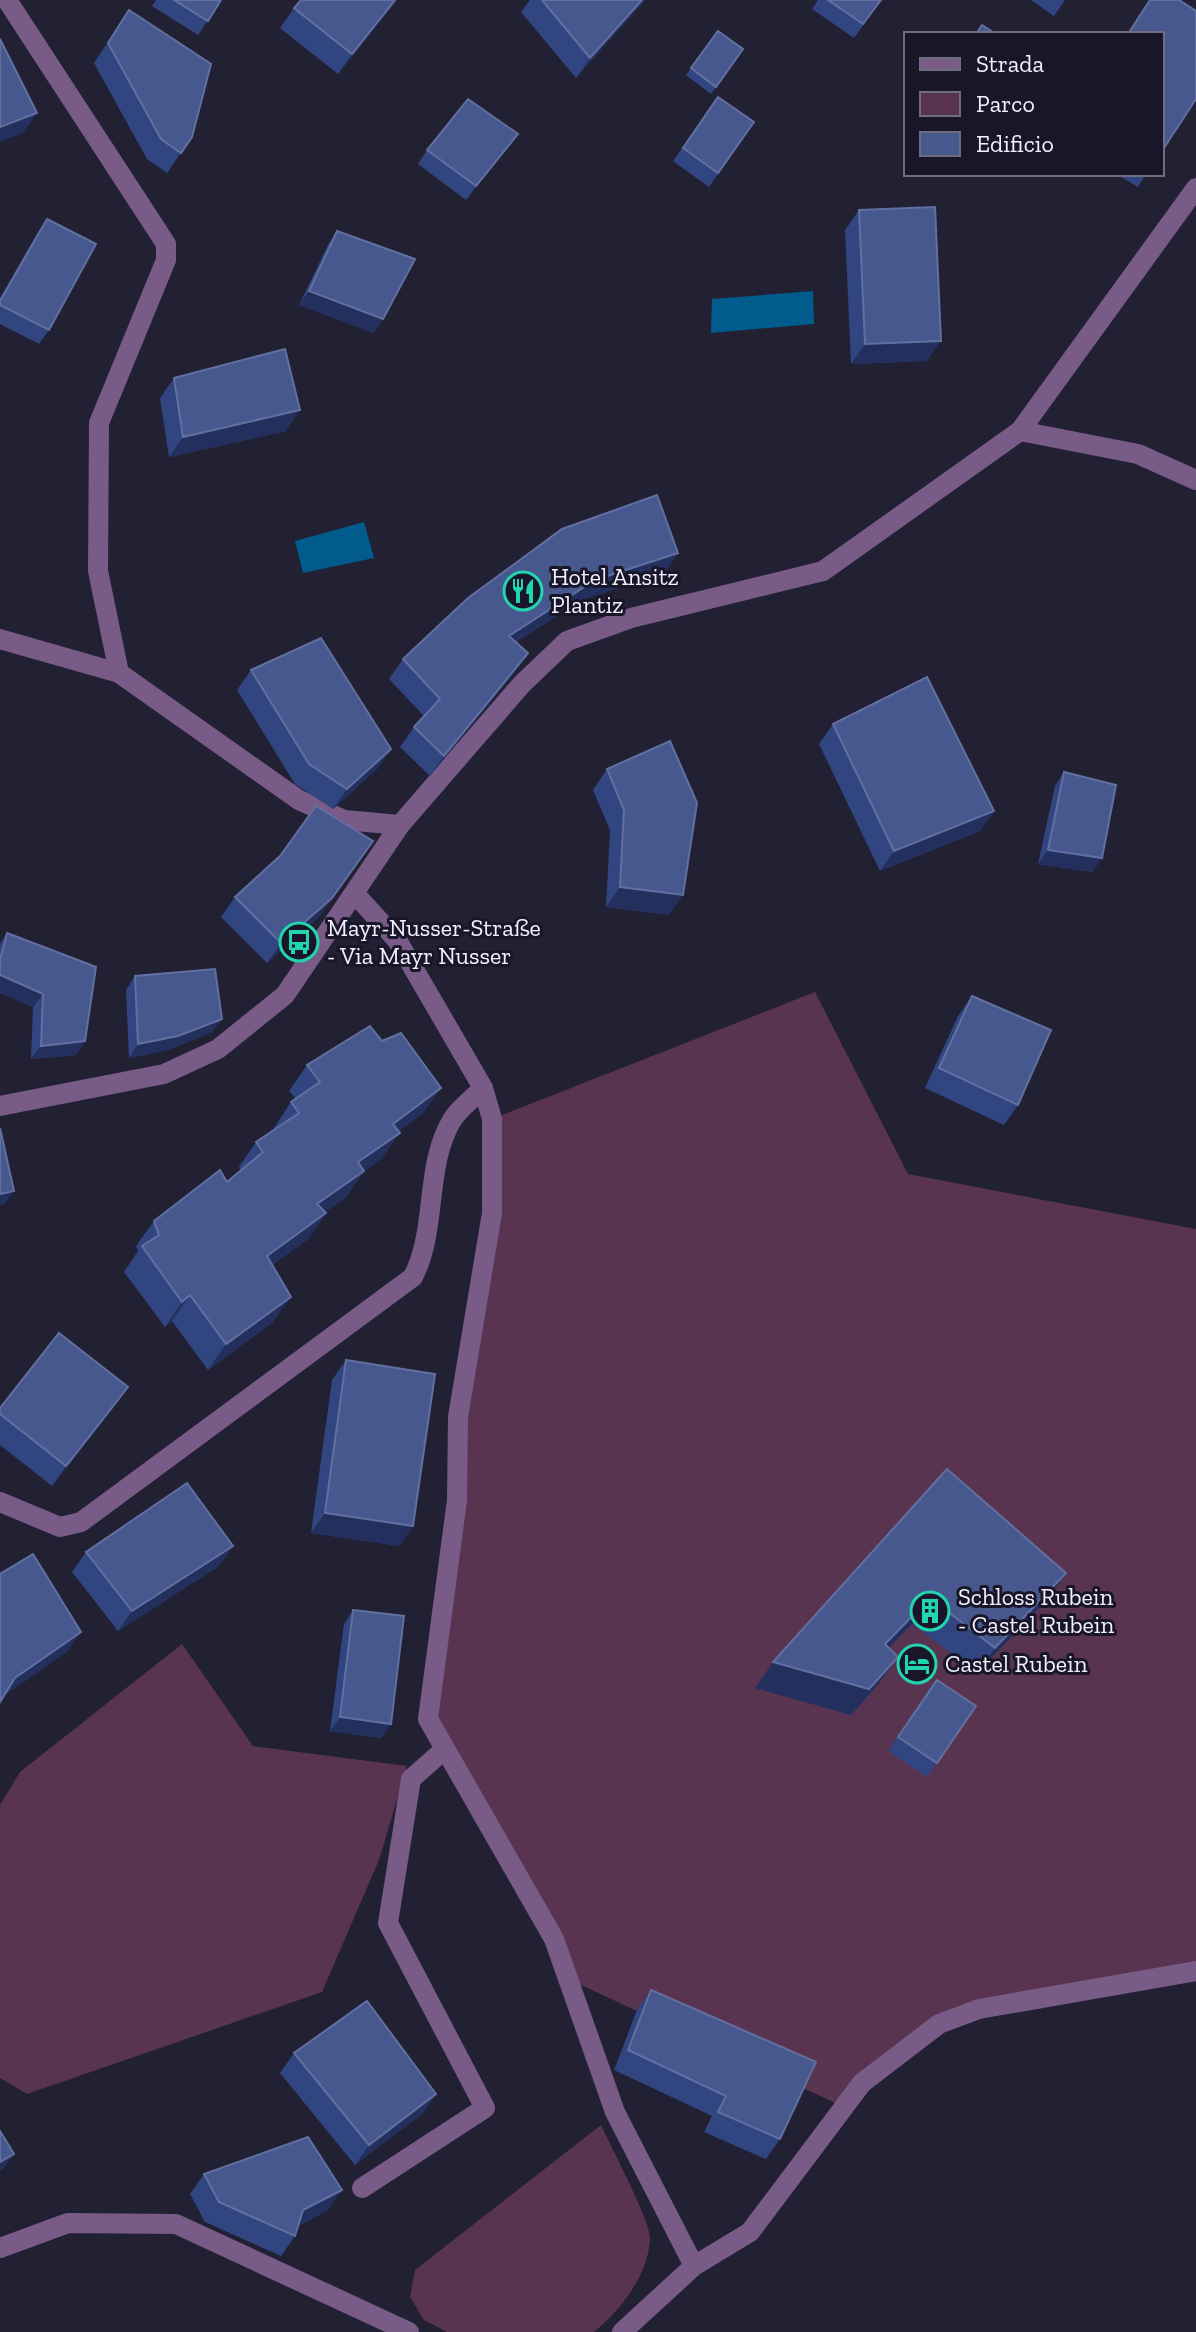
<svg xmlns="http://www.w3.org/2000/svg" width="1196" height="2332" font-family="'Zilla Slab',serif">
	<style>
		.green { fill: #593450 }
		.water { fill: #015b8d }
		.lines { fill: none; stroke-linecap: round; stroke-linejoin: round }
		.minor { stroke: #785b87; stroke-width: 20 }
		.wall { fill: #314680 }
		.shaded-wall { fill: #232f5c }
		.building { fill: #46588e; stroke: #6170a0; stroke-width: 2 }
		.labels { text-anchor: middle; stroke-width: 6; stroke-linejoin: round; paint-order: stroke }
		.poi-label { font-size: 24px; fill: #f1f0fe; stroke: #191629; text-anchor: start }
	</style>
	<rect width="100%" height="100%" fill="#222033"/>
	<path class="green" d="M815,992L908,1174L1196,1229V1979L939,2024L844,2107L568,1979L428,1719L492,1213V1119Z
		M182,1644L253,1746L407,1766L379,1860L322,1992L27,2094L0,2078V1805L20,1772Z
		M601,2125C610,2145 651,2222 650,2238C649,2274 621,2310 594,2332H447L424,2320L410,2297L415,2270Z"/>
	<path class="water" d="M813,291L814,324L711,333L712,299Z
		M364,522L374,558L303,573L295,541Z"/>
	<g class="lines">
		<path class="minor" d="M7,0L166,244V260L99,423L98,571L119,673
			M1020,431L1138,454L1196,480
			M0,639L119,673L299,800L344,820L400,825
			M355,894L397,940L483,1088L492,1119V1213L458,1417L457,1500L428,1719L554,1939L615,2112L694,2266
			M0,1106L164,1074L218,1049L285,995L400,825L522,684L567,641L631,618L823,571L1020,431L1196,188
			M0,1502L60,1527L81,1522L413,1277C438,1228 424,1167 452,1120C459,1108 474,1098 483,1088
			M362,2188L485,2108L388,1923L411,1779L445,1749
			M0,2248L68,2223L176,2224L409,2332
			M622,2332L694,2266L750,2232L862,2083L939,2024L979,2009L1196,1971"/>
	</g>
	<path class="wall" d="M156,0H221L198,35L152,6Z
		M397,0L338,74L280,28L294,8Z
		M530,0H645L576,78L521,12Z
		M818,0H881L854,38L812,9Z
		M1031,0H1065L1054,16Z
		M129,10L192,137L167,173L147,159L94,63Z
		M718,31L743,49L711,94L686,75Z
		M718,97L754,122L709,187L673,161Z
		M518,134L466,200L418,164L427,150Z
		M1116,174H1146L1138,187Z
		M859,210L927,361L851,364L845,230Z
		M47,219L49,330L39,344L0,324V298L38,232Z
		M337,231L374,333L299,305L328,245Z
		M174,378L286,431L169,457L160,398Z
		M678,553L664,573L581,600L516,642L528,653L514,673L430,776L400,747L414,727L424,716L389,679L403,659Z
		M251,670L391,749L377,769L333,809L295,784L237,690Z
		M833,724L994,811L980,831L880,871L819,744Z
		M607,769L669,915L606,907L610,830L593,790Z
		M1064,772L1102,858L1092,872L1038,864L1055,786Z
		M373,841L318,918L267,963L221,917L235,897Z
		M7,933L85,1041L76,1055L31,1059L33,1007L0,993V944Z
		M135,976L222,1019L212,1032L168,1050L129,1058L126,990Z
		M972,996L1018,1105L1004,1125L925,1088L958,1016Z
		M382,1041L441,1088L423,1113L399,1131L382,1158L364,1171L346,1197L325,1212L326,1213L308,1239L272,1265L273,1322L208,1370L172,1321L165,1327L124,1272L138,1251L136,1246L154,1221L227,1182L241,1171L239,1167L256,1142L275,1129L274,1128L291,1102L296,1099L289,1091L307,1065Z
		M346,1360L413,1526L399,1546L311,1533L332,1380Z
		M128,1387L114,1407L52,1486L0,1445V1408Z
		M947,1469L1066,1573L1049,1598L977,1673L912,1624L889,1647L898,1657L880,1682L851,1715L755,1688Z
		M233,1546L219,1566L118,1631L72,1572L86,1552Z
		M353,1610L391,1724L381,1738L330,1731L344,1624Z
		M937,1680L976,1706L927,1777L888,1751Z
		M651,1990L780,2139L766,2159L704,2132L712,2116L614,2070L637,2010Z
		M294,2053L436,2094L422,2114L355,2165L280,2073Z
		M204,2174L328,2210L298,2226L295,2236L281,2256L205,2222L190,2194Z"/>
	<path class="shaded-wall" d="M395,0H397L338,74L352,54Z
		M642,0H645L576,78L590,58Z
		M37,113L23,133L0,142V127Z
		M518,134L508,147L466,200L476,186Z
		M309,291L383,319L374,333L299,305Z
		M941,341L927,361L851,364L865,344Z
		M300,410L286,431L169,457L183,437Z
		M678,553L664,573L581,600L495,656L509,636L595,580Z
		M528,653L514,673L430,776L444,756Z
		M391,749L377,769L333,809L347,789Z
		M994,811L980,831L880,871L894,851Z
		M1048,850L1102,858L1092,872L1038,864Z
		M620,887L683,895L669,915L606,907Z
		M332,898L318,918L267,963L281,943Z
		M0,975L43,994L33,1007L0,993Z
		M222,1019L212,1032L168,1050L129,1058L138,1044Z
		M85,1041L76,1055L31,1059L41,1046Z
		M441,1088L423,1113L376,1149L393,1124Z
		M400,1133L382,1158L364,1171L346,1197L299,1230L317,1204L358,1162Z
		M14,1191L4,1205H0V1194Z
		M326,1213L308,1239L249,1281L267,1256Z
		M190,1295L172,1321L165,1327L182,1302Z
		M291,1297L273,1322L208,1370L226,1344Z
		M128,1387L114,1407L52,1486L66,1466Z
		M325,1513L413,1526L399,1546L311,1533Z
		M233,1546L219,1566L118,1631L132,1611Z
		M1066,1573L1049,1598L977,1673L995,1648Z
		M930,1598L912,1624L868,1669L885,1644Z
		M81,1632L67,1652L1,1698L15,1678Z
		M898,1657L880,1682L851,1715L755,1688L773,1662Z
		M340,1717L391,1724L381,1738L330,1731Z
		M436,2094L422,2114L355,2165L369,2145Z
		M14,2154L4,2168L0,2171V2162Z
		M342,2190L328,2210L289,2230L303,2210Z"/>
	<path class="building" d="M174,0H221L208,21Z
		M301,0H395L352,54L294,8Z
		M542,0H642L590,58Z
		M828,0H881L863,24Z
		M1150,0H1179L1196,11V99L1162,151V34H1128Z
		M129,10L211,64L192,137L181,153L161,139L108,43Z
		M982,25L996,34H976Z
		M718,31L743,49L716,87L691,68Z
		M0,39L37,113L0,127Z
		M718,97L754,122L718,173L683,148Z
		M468,99L518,134L476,186L427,150Z
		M935,207L941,341L865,344L859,210Z
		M47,219L96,244L49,330L0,305V301Z
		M337,231L415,259L383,319L309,291Z
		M285,349L300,410L183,437L174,378Z
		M657,495L678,553L595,580L509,636L528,653L444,756L414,727L440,699L403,659L468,598L562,529Z
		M321,638L391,749L347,789L309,764L251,670Z
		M927,677L994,811L894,851L833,724Z
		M670,741L697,803L683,895L620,887L624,810L607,769Z
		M1064,772L1116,785L1102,858L1048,850Z
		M316,806L373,841L332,898L281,943L235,897L280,856Z
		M7,933L96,967L85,1041L41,1046L43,994L0,975V960Z
		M215,969L222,1019L178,1036L138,1044L135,976Z
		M972,996L1051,1030L1018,1105L939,1068Z
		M370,1026L382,1041L401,1033L441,1088L393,1124L400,1133L358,1162L364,1171L317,1204L326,1213L267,1256L291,1297L226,1344L190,1295L182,1302L142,1246L159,1235L154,1221L220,1170L227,1182L263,1152L256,1142L299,1113L291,1102L320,1082L307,1065Z
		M0,1128L14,1191L0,1194Z
		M59,1333L128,1387L66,1466L0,1414V1408Z
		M346,1360L435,1374L413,1526L325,1513Z
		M947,1469L1066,1573L995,1648L930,1598L885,1644L898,1657L869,1689L773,1662Z
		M187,1483L233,1546L132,1611L86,1552Z
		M33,1554L81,1632L15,1678L0,1702V1574Z
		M353,1610L404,1616L391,1724L340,1717Z
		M937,1680L976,1706L937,1763L898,1737Z
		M651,1990L816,2062L780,2139L718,2112L726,2096L628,2050Z
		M367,2001L436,2094L369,2145L294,2053Z
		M0,2131L14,2154L0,2162Z
		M308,2137L342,2190L303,2210L295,2236L219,2202L204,2174Z"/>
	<defs>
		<g id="restaurant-ring" transform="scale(2)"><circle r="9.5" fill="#191629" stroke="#21d5af" stroke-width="1.5"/><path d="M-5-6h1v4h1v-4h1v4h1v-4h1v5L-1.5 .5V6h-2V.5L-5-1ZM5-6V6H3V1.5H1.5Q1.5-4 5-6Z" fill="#21d5af"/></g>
		<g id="bus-ring" transform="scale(2)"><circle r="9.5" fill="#191629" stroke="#21d5af" stroke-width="1.5"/><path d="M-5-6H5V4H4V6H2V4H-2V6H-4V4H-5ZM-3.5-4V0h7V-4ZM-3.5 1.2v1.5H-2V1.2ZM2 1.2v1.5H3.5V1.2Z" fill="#21d5af"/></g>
		<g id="building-ring" transform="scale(2)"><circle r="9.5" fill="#191629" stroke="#21d5af" stroke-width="1.5"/><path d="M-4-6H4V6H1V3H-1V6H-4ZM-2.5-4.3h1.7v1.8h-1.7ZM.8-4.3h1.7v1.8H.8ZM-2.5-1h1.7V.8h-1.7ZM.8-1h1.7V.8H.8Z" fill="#21d5af"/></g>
		<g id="hotel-ring" transform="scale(2)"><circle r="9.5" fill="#191629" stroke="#21d5af" stroke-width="1.5"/><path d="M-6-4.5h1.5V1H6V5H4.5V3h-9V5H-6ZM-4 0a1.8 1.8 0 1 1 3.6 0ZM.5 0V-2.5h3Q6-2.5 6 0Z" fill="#21d5af"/></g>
	</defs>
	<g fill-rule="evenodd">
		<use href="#restaurant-ring" x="523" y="591"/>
		<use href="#bus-ring" x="299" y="942"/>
		<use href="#building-ring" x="930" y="1611"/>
		<use href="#hotel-ring" x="917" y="1664"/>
	</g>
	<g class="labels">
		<g class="poi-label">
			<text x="551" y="585">Hotel Ansitz<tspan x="551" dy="28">Plantiz</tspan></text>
			<text x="327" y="936">Mayr-Nusser-Straße<tspan x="327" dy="28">- Via Mayr Nusser</tspan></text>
			<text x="958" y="1605">Schloss Rubein<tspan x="958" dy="28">- Castel Rubein</tspan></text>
			<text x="945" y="1672">Castel Rubein</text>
		</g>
	</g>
	<rect x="904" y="32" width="260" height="144" fill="#191629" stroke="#6f6d7e" stroke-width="2"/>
	<rect x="920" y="58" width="40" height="12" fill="#785b87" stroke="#6f6d7e" stroke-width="2"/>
	<text x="976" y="72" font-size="24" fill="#f1f0fe">Strada</text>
	<rect x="920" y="92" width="40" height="24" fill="#593450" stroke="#6f6d7e" stroke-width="2"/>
	<text x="976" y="112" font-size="24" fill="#f1f0fe">Parco</text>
	<rect x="920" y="132" width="40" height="24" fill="#46588e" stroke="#6f6d7e" stroke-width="2"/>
	<text x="976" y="152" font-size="24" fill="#f1f0fe">Edificio</text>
</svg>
